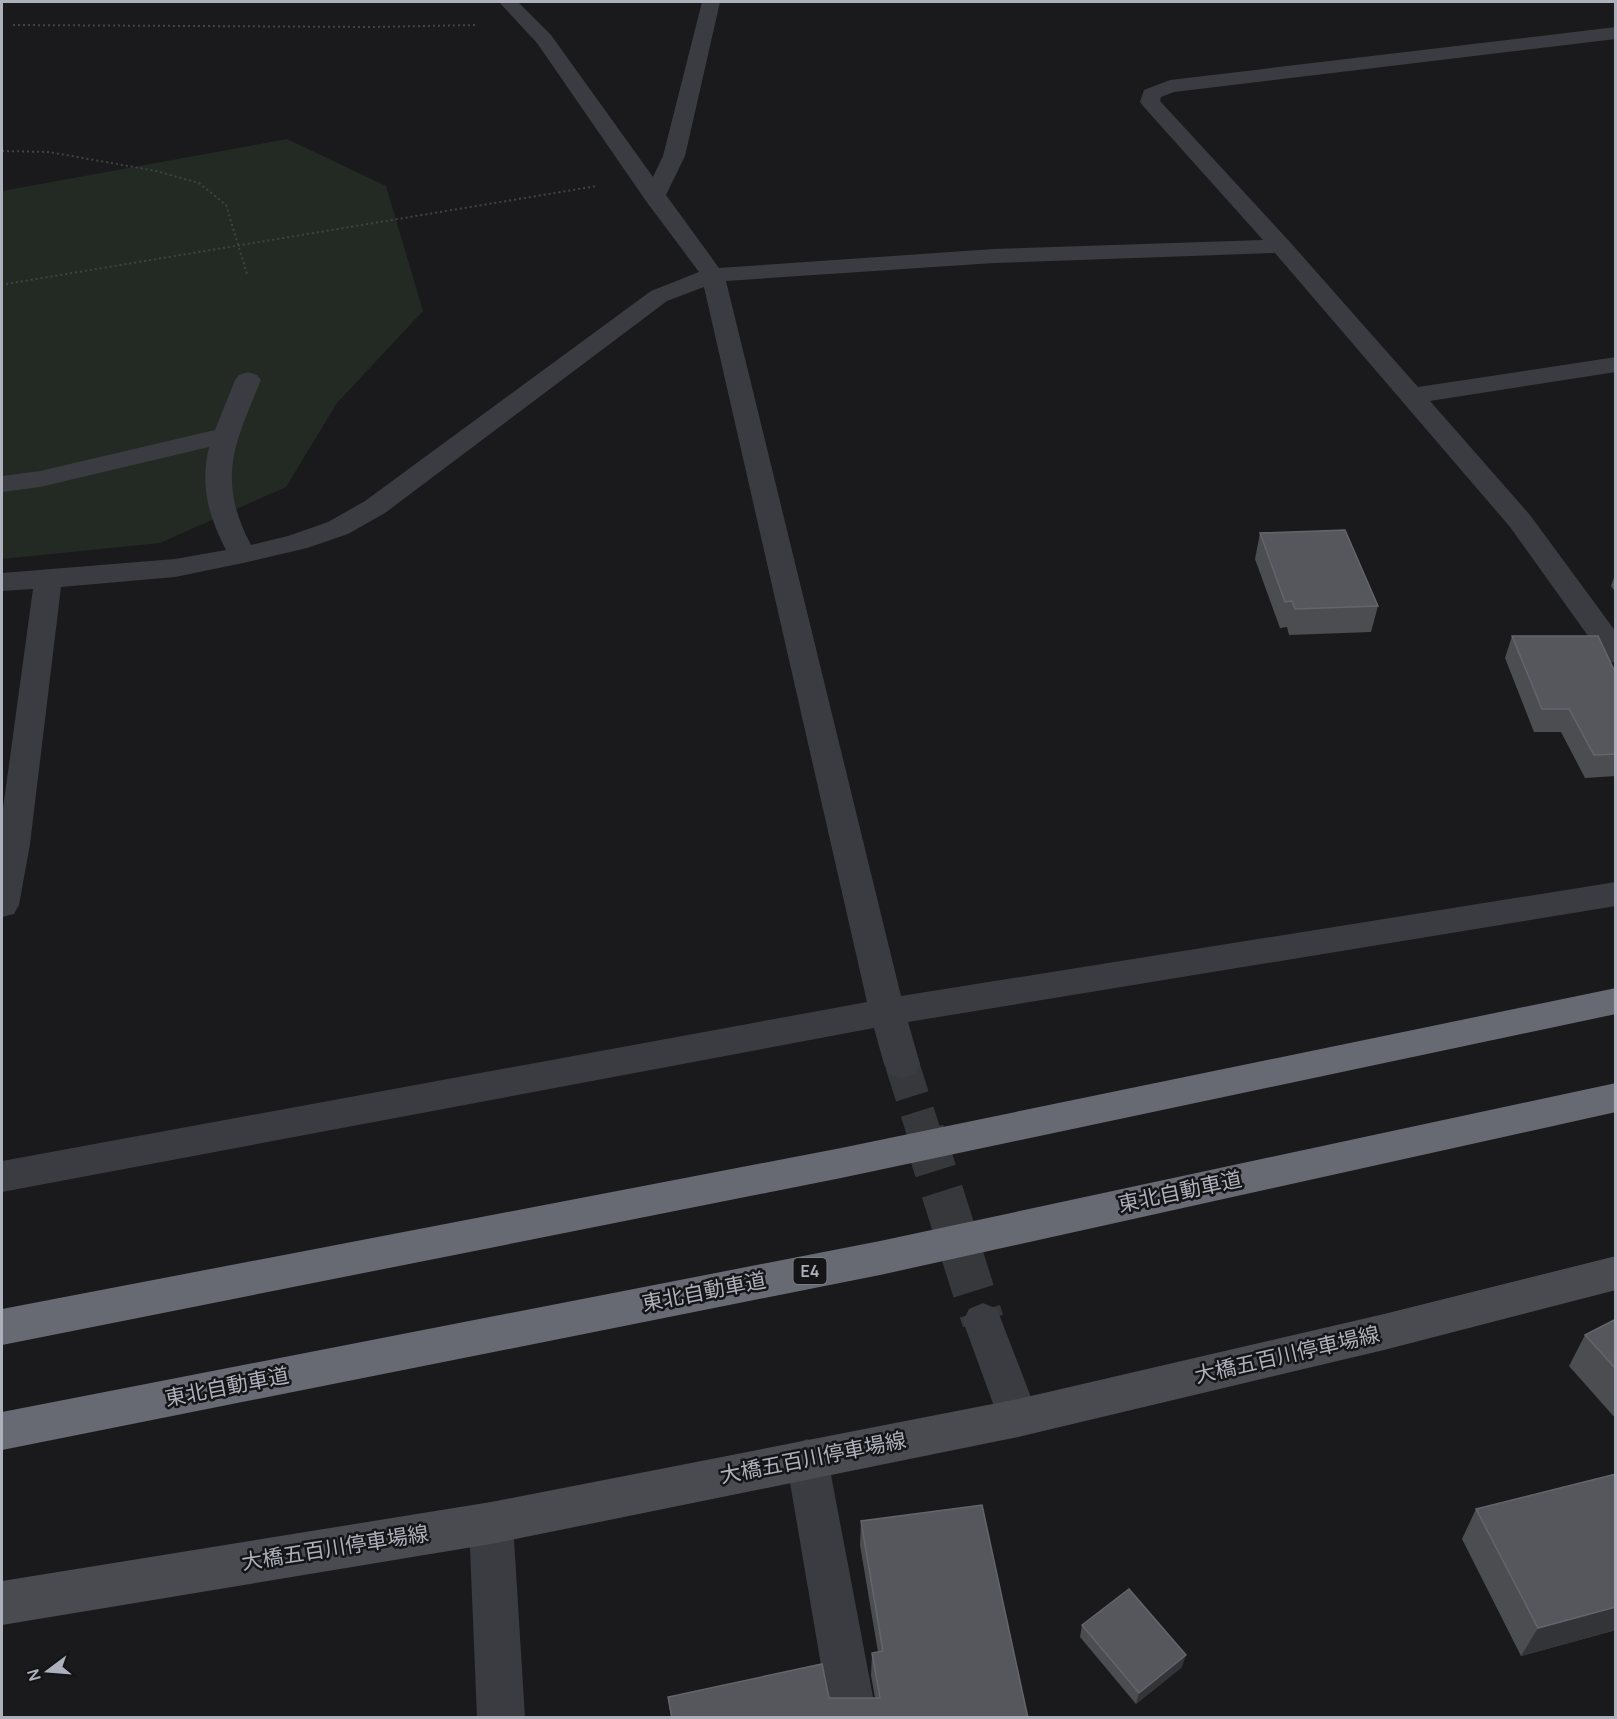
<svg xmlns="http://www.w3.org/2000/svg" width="1617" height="1719" font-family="Manrope,'Noto Sans JP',sans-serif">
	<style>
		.green { fill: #222a23 }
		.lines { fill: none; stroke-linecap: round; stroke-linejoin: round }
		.street-tunnel-far1 { stroke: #37383c; stroke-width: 34; stroke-dasharray: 34 16; stroke-linecap: butt }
		.street-tunnel { stroke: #37383c; stroke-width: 42; stroke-dasharray: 42 21; stroke-linecap: butt }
		.path { stroke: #414348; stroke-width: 2; stroke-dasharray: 2 3; stroke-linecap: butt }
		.street { fill: #3b3c41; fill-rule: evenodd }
		.secondary { fill: #494b51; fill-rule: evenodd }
		.highway { fill: #676a72; fill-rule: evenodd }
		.wall { fill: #4b4d51 }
		.shaded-wall { fill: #333437 }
		.building { fill: #56575c; stroke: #64656b; stroke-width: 1.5 }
		.labels { text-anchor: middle; stroke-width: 5; stroke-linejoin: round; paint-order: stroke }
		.shield { fill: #151517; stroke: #7f828a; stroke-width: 1.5 }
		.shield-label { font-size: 16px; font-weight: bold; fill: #adb1bb }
		.near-street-label { font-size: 21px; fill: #adb1bb; stroke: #151517 }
	</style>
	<rect width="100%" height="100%" fill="#1a1a1c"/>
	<path class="green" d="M287,139L386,186L423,311L337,403L286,487L160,543L2,559V191Z"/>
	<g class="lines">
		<path class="street-tunnel-far1" d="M902,1064L924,1133"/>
		<path class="street-tunnel" d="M923,1131L983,1321"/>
		<path class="path" d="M13,25L373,27L477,25
			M2,151L49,152L156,171L199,183L226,205L247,274
			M6,284L597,186"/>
		<path class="street" d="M499,2H518L551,35L653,177L663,156L702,2H720L685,156L666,195L719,268L994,249L1263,240L1143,106L1140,102L1144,90L1170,80L1616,27V39L1174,92L1161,97L1160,101L1289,241L1418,387L1616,357V372L1430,401L1530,515L1616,632V663L1606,661L1510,527L1275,253L994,263L726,281L901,996L1616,882V906L908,1022L920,1064L915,1074L902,1078L889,1074L884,1064L874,1028L2,1192V1161L867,1002L704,287L667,301L385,513L348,534L307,548L243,563L175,577L61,587L30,844L19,905L14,914L2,917V816L33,589L2,591V573L175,559L226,550C208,515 200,485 209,447L40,487L2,492V476L40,471L215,430L235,380L239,375L248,372L257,375L261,380C235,443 216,479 251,545L288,536L328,522L365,501L651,291L699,272L646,201L537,43Z
			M983,1303L997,1309L1039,1418L1033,1431L1018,1437L1003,1431L963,1321L969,1309Z
			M807,1439L822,1445L828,1459L877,1718H830L786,1459L792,1445Z
			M491,1502L507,1508L513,1523L525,1718H477L469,1523L475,1508Z"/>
		<path class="secondary" d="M1616,1256V1290L1384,1350L1018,1437L491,1544L2,1625V1581L491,1502L1018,1399L1384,1314Z"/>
		<path class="highway" d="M1616,988V1014L841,1178L2,1345V1309L841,1148Z
			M1616,1083V1112L880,1275L2,1450V1412L880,1241Z"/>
	</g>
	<path class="wall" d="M1260,533L1378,606L1371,632L1289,635L1287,627L1280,628L1255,559Z
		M1616,572V593L1611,586Z
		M1512,636L1616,674V776L1585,778L1561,732H1534L1505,658Z
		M1616,1319V1419L1569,1366L1585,1335Z
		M1616,1474V1630L1521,1656L1462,1539L1476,1509Z
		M861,1521L1028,1718H671L668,1697L875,1698L871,1675L872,1653L878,1652L860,1545Z
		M1082,1625L1182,1667L1136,1704L1080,1637Z"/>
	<path class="shaded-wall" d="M1616,1607V1630L1521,1656L1538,1628Z
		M1186,1655L1182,1667L1136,1704L1139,1693Z"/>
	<path class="building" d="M1345,530L1378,606L1295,609L1292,601L1285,602L1260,533Z
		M1512,636H1598L1616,674V754L1594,755L1569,709H1542Z
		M1616,1319V1369L1585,1335Z
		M1616,1474V1607L1538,1628L1476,1509Z
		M982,1505L1028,1718H672L668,1697L822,1664L829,1698H880L872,1653L883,1651L861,1521Z
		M1129,1589L1186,1655L1139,1693L1082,1625Z"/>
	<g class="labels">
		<rect class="shield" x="793.5" y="1258" width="33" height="26" rx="4.5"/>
		<g class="shield-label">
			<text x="810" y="1277">E4</text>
		</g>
		<g class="near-street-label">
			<text transform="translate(1180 1192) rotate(-12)" y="7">東北自動車道</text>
			<text transform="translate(704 1292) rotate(-11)" y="7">東北自動車道</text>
			<text transform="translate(1287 1355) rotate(-13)" y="7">大橋五百川停車場線</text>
			<text transform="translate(227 1387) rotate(-11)" y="7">東北自動車道</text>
			<text transform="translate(813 1458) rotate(-11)" y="7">大橋五百川停車場線</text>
			<text transform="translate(335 1548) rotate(-9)" y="7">大橋五百川停車場線</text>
		</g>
	</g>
	<rect width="1617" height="1719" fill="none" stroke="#adb1bb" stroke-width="6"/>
	<g transform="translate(48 1671) rotate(254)" stroke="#151517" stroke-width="4.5" paint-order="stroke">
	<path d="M0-4.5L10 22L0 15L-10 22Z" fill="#adb1bb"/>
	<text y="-9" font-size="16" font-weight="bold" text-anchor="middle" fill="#adb1bb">N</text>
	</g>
</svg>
